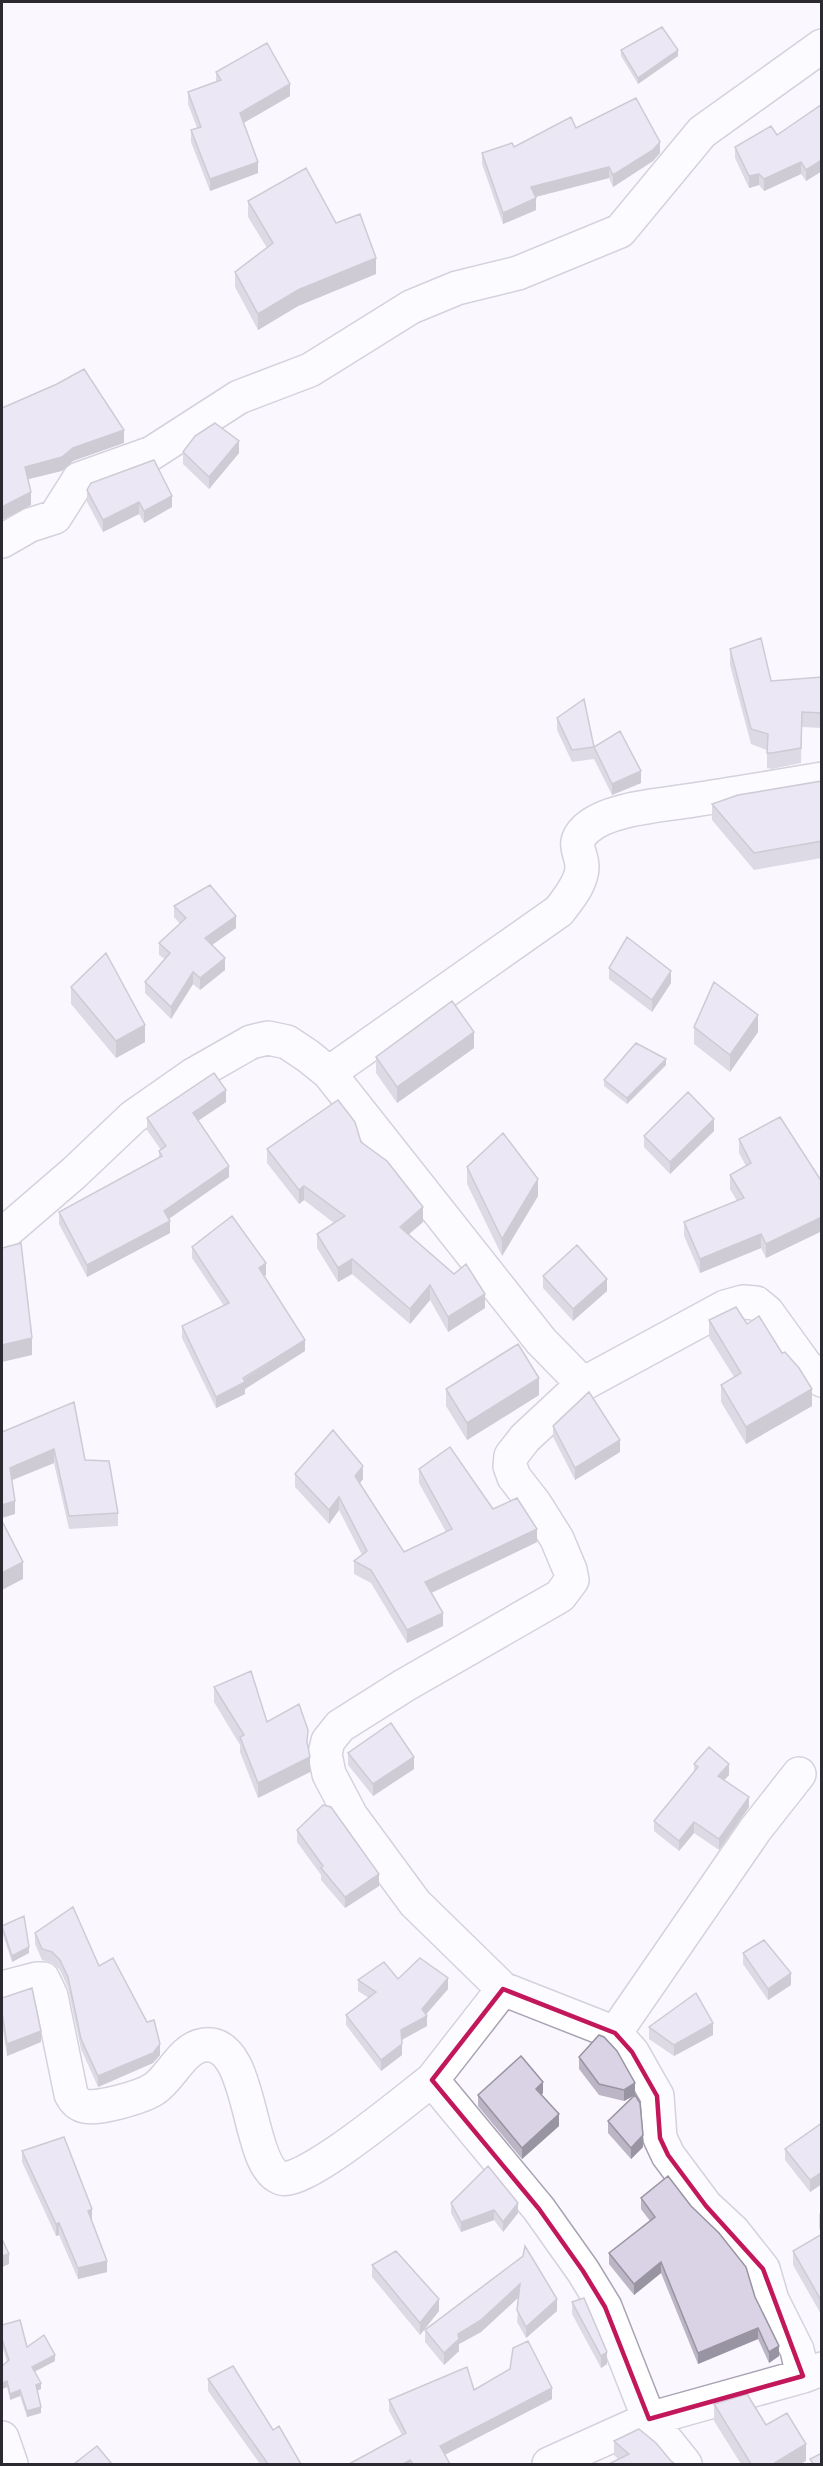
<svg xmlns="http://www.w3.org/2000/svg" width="823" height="2466" font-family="Arial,sans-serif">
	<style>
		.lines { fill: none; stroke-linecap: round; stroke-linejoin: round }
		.street-casing { stroke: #a9a3b4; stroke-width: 36 }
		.secondary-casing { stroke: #a9a3b4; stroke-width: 36 }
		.street { stroke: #fff; stroke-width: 33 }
		.secondary { stroke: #fff; stroke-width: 33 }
		.wall { fill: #bbb5c6 }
		.shaded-wall { fill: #9994a1 }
		.building { fill: #dad3e6; stroke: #9994a1; stroke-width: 1.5 }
		.marked { fill: none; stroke: #c2185b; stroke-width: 4.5; stroke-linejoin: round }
	</style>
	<rect width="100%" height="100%" fill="#faf7ff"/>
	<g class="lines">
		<g class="street-casing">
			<path id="street" d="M2,541L30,525L55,517L79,479L152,453L239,397L310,370L411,307L457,288L518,273L620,231L702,132L822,46
				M329,1073L559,911C568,899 582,883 582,867C582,852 570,844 586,829C609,807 668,805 700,799C740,793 781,786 822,779
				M2,1235L74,1173L133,1117L193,1075L251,1042L268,1038L287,1042L308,1056L329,1073L541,1341L583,1384
				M2,1988L37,1979H43L51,1996L71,2094C74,2100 77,2104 84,2106C97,2110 142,2097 154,2089C171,2078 182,2048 204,2045C255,2039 245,2166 281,2178C304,2186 408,2098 432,2080
				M503,1989L432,2080L539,2209L583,2271L605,2307L649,2419L685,2464
				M615,2033L755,1830L799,1774
				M803,2376L797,2350L772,2300L763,2269L733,2231L706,2206L668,2155L660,2138L657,2096L632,2052L615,2033L503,1989L415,1903L351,1816L329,1774L325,1754L328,1741L340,1726L405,1685L560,1596L572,1580L570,1570L557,1539L535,1504L514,1477L510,1466L511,1456L525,1438L583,1384L725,1307L743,1302L756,1303L767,1312L806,1366L822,1380
				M549,2464L649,2419L803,2376L822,2369"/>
		</g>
		<g class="secondary-casing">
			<path id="secondary" d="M2,2438L11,2464"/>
		</g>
		<use href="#street" class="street"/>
		<use href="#secondary" class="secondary"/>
	</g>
	<path class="wall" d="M621,50L678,56L638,84L621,56Z
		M216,72L290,96L243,123L258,173L210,191L191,142V130L197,128L188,104V92L216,82Z
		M821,105L822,171L806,181L801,174L764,191L759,185L749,188L735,158V147L777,135Z
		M576,128L660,153L653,161L613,187L609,178L536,197V210L503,224L482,164V153L514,147Z
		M248,201L336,223L376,274L298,306L258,330L235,287V272L267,248L248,217Z
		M183,452L239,453L209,489L183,464Z
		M87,490L172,507L144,523L139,514L103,532L87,502Z
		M730,649L771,681L822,677V728L802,727L801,763L772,769L767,768V750L751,744L730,665Z
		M557,718L594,747L641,783L612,795L594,759L572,762L557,730Z
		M822,781V858L754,870L712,820V804Z
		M174,906L236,928L212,945L225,970L200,990L193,984L171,1019L145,993V982L165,959L159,955V943L180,924L174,917Z
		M609,968L671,983L652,1012L609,979Z
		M71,987L145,1042L116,1058L71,1004Z
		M694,1027L758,1032L730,1072L694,1044Z
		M474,1048L397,1103L376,1073V1057Z
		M666,1065L627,1104L604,1086V1080Z
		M226,1102L198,1121L229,1177L169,1219L170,1233L87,1277L59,1224V1212L159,1158V1151L161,1150L147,1130V1118Z
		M714,1131L670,1174L644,1147V1136Z
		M739,1139L822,1182V1231L766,1258L761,1248L700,1273L684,1236V1222L737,1201L730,1189V1175L746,1166L739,1153Z
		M361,1142L423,1222L409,1234L485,1308L448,1332L430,1300L410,1324L352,1274L338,1282L317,1248V1234L334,1223L304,1200L299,1204L267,1163V1149Z
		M467,1167L538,1196L502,1256L467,1184Z
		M192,1247L266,1275L264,1276L305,1351L245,1389V1394L216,1408L182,1338V1326L224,1306L192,1258Z
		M543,1276L607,1291L573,1321L543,1288Z
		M709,1320L747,1324L812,1406L746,1444L721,1402V1385L734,1377L709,1337Z
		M2,1388L3,1399V1416H2Z
		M446,1389L539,1395L467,1440L446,1406Z
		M553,1426L620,1452L575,1480L553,1437Z
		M2,1432L85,1460L118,1513V1526L69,1529L54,1463L12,1480L15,1514Z
		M419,1469L493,1509L537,1542L431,1593L443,1626L407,1643L371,1583L354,1574V1561L362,1555L339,1510L329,1524L295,1487V1474L363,1479L360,1483L404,1552L446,1532L419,1483Z
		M214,1687L308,1747L310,1772L258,1798L240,1752V1745L214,1702Z
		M348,1753L414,1769L373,1796L348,1765Z
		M694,1764L729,1775L724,1780L749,1807L719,1850L694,1833L679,1851L654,1831V1821L694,1771Z
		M297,1830L379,1886L345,1908L321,1880V1875L297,1842Z
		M2,1926L29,1953L12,1962L2,1932Z
		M35,1933L99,1966L160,2055L153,2063L98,2087L81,2049L68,1988L60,1970L52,1963L42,1960L35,1944Z
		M743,1953L791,1985L768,2000L743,1964Z
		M398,1979L448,1989L426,2014L427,2026L402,2040V2055L381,2071L346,2025V2015L369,1998L358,1991V1980Z
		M2,1998L41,2042L7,2056L2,2024Z
		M649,2027L713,2035L674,2056L649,2039Z
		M579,2057L635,2095L643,2147L631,2159L608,2133V2121L635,2095L624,2101L599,2095L579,2069Z
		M543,2093L542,2095L559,2126L522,2159L478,2106V2095Z
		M822,2123V2184L810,2192L785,2160V2149Z
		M22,2151L92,2221L107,2272L78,2279L59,2235L56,2236L22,2162Z
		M641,2198L755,2297L779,2356L769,2363L758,2339L698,2364L661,2273L634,2295L609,2264V2253L650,2221L641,2209Z
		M451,2203L518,2213L503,2232L494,2220L461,2232L451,2213Z
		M822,2213V2233L819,2228V2214Z
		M822,2234V2316L793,2265V2251Z
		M523,2256L557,2311L526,2338L517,2322L519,2297L481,2332L459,2344V2351L444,2365L425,2342V2330Z
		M372,2265L439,2311L420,2335L372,2277Z
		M572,2302L607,2364L601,2368L572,2314Z
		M2,2325L27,2347L55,2361L34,2372L41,2389L37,2391L41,2413L27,2417L20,2396L10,2400L7,2387L2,2389V2366L7,2362L2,2345Z
		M208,2379L273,2430L301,2464H260L208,2391Z
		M474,2390L552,2399L445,2455L450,2464H349L402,2435L389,2411V2400Z
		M714,2404L766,2425L806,2461L800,2464H741L714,2421Z
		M614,2441L671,2461L618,2459L614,2455Z"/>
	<path class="shaded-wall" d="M678,50V56L638,84V78Z
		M290,84V96L240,125V113Z
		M660,142V153L653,161L613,187V175Z
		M822,160V171L806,181V170Z
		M258,162V173L210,191V179Z
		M801,162V174L764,191V179Z
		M609,167V178L531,198V187Z
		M759,174V185L749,188V176Z
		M536,198V210L503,224V213Z
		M376,258V274L298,306L258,330V314L298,290Z
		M124,430V443L73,461L62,471L25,480V467L73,448Z
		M239,441V453L209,489V477Z
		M31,492V505L2,520V507Z
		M172,496V507L144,523V511Z
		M139,502V514L103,532V520Z
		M3,581V593L2,594V582Z
		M641,771V783L612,795V784Z
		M236,916V928L205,950V938Z
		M225,958V970L200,990V978Z
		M671,971V983L652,1012V1000Z
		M193,972V984L171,1019V1007Z
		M758,1015V1032L730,1072V1055Z
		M145,1025V1042L116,1058V1041Z
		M474,1032V1048L397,1103V1087Z
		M666,1059V1065L627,1104V1098Z
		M226,1090V1102L193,1124V1113Z
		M714,1119V1131L670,1174V1162Z
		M229,1166V1177L164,1222V1211Z
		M538,1179V1196L502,1256V1239Z
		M304,1186V1200L299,1204V1190Z
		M423,1207V1222L400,1242V1227Z
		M822,1217V1231L766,1258V1244Z
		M170,1221V1233L87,1277V1265Z
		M761,1234V1248L700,1273V1259Z
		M352,1259V1274L338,1282V1268Z
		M266,1263V1275L259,1279V1268Z
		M607,1279V1291L573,1321V1309Z
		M430,1285V1300L410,1324V1309Z
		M485,1294V1308L448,1332V1317Z
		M32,1338V1355L2,1362V1345Z
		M305,1340V1351L245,1389V1394L216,1408V1397Z
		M539,1378V1395L467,1440V1423Z
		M812,1389V1406L746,1444V1427Z
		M620,1440V1452L575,1480V1468Z
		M54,1449V1463L10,1481V1468Z
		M363,1466V1479L355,1489V1476Z
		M339,1497V1510L329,1524V1510Z
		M15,1501V1514L2,1518V1505Z
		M537,1529V1542L425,1596V1582Z
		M23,1562V1579L2,1590V1573Z
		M443,1613V1626L407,1643V1630Z
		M310,1757V1772L258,1798V1783Z
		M414,1757V1769L373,1796V1784Z
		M729,1764V1775L718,1787V1776Z
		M749,1797V1807L719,1850V1839Z
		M694,1822V1833L679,1851V1841Z
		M379,1874V1886L345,1908V1897Z
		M29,1947V1953L12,1962V1956Z
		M791,1973V1985L768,2000V1989Z
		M448,1978V1989L423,2018L427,2016V2026L401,2040V2030L422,2009Z
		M713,2023V2035L674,2056V2045Z
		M41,2031V2042L7,2056V2044Z
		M160,2044V2055L153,2063L98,2087V2076Z
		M402,2044V2055L381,2071V2060Z
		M543,2082V2093L536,2100V2089Z
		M635,2083V2095L624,2101V2090Z
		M559,2114V2126L522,2159V2148Z
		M643,2135V2147L631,2159V2148Z
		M822,2172V2184L810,2192V2180Z
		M518,2203V2213L503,2232V2222Z
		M92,2209V2221L88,2211Z
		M494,2210V2220L461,2232V2222Z
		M59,2223V2235L56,2236V2224Z
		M9,2254V2264L2,2267V2256Z
		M107,2261V2272L78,2279V2268Z
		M661,2262V2273L634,2295V2284Z
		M520,2284V2296L481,2332L459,2344V2351L444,2365V2353L458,2334Z
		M439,2299V2311L420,2335V2323Z
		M557,2299V2311L526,2338V2327Z
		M758,2328V2339L698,2364V2353Z
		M779,2346V2356L769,2363V2352Z
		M607,2352V2364L601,2368V2356Z
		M55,2355V2361L32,2373V2367Z
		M7,2381V2387L2,2389V2383Z
		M41,2383V2389L36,2391V2385Z
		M552,2388V2399L440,2457V2446Z
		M20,2390V2396L10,2400V2394Z
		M41,2407V2413L27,2417V2411Z
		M806,2444V2461L800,2464H773Z
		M410,2460V2464H403Z"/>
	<path class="building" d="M662,27L678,50L638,78L621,50Z
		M267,43L290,84L240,113L258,162L210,179L191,130L201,127L188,92L221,80L216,72Z
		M636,98L660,142L653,150L613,175L609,167L531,187L536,198L503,213L482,153L512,143L514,147L571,117L576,128Z
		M821,105L822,160L806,170L801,162L764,179L759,174L749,176L735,147L771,126L777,135Z
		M306,168L336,223L360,214L376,258L298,290L258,314L235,272L273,243L248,201Z
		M84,369L124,430L73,448L62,457L25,467L31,492L2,507V408L57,384Z
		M215,423L239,441L209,477L183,452L195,436Z
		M154,460L172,496L144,511L139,502L103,520L87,490L91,483Z
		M761,638L771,681L822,677V713L802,712L801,748L772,753H767L768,734L751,729L730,649Z
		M584,699L594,747L572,750L557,718Z
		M620,731L641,771L612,784L594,747Z
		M822,781V841L754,853L712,804L738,795Z
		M210,885L236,916L205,938L225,958L200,978L193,972L171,1007L145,982L170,953L159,943L186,918L174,906Z
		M627,937L671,971L652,1000L609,968Z
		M106,953L145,1025L116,1041L71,987Z
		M714,982L758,1015L730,1055L694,1027Z
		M452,1001L474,1032L397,1087L376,1057Z
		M636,1043L666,1059L627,1098L604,1080Z
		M214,1073L226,1090L193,1113L229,1166L164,1211L170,1221L87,1265L59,1212L162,1156L159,1151L166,1146L147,1118Z
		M688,1092L714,1119L670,1162L644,1136Z
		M338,1100L355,1122L361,1142L387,1161L423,1207L400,1227L454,1274L466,1264L485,1294L448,1317L430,1285L410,1309L352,1259L338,1268L317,1234L345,1216L304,1186L299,1190L267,1149Z
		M780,1117L822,1182V1217L766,1244L761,1234L700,1259L684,1222L744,1198L730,1175L751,1163L739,1139Z
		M503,1133L538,1179L502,1239L467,1167Z
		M232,1216L266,1263L259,1268L305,1340L243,1378L245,1382L216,1397L182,1326L229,1303L192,1247Z
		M21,1243L32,1338L2,1345V1248Z
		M577,1245L607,1279L573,1309L543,1276Z
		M736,1307L747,1324L759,1316L782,1353L785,1352L799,1368L812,1389L746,1427L721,1385L741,1373L709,1320Z
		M518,1344L539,1378L467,1423L446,1389Z
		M589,1392L620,1440L575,1468L553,1426Z
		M74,1402L85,1460L109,1461L118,1513L69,1516L54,1449L10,1468L15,1501L2,1505V1432Z
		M333,1430L363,1466L355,1476L404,1552L452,1529L419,1469L450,1447L493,1509L517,1498L537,1529L425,1582L443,1613L407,1630L371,1570L354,1561L367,1551L339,1497L329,1510L295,1474Z
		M2,1521L23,1562L2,1573Z
		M251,1671L267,1722L299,1704L308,1730L307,1742L310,1757L258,1783L240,1737L244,1735L214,1687Z
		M391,1723L414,1757L373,1784L348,1753Z
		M709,1747L729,1764L718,1776L749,1797L719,1839L694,1822L679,1841L654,1821L698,1767L694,1764Z
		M323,1805L331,1807L379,1874L345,1897L321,1868L323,1866L297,1830Z
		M73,1907L99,1966L113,1958L147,2022L154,2020L160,2044L153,2053L98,2076L81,2039L68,1977L60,1960L52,1952L42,1949L35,1933Z
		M24,1916L29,1947L12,1956L2,1926Z
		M764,1940L791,1973L768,1989L743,1953Z
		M420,1958L448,1978L422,2009L427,2016L401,2030L402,2044L381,2060L346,2015L376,1992L358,1980L384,1962L398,1979Z
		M32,1988L41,2031L7,2044L2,2012V1998Z
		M696,1993L713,2023L674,2045L649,2027Z
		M599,2035L604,2037L617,2051L635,2083L624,2090L599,2084L579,2057Z
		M521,2056L543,2082L536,2089L559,2114L522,2148L478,2095Z
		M635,2095L640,2103L643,2135L631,2148L608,2121Z
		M822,2123V2172L810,2180L785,2149Z
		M64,2137L92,2209L88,2211L107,2261L78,2268L59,2223L56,2224L22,2151Z
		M488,2166L518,2203L503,2222L494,2210L461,2222L451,2203Z
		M668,2176L691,2206L719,2233L746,2267L755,2297L779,2346L769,2352L758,2328L698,2353L661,2262L634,2284L609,2253L655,2217L641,2198Z
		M822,2234V2302L793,2251Z
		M2,2239L9,2254L2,2256Z
		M525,2246L557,2299L526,2327L517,2310L520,2284L481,2320L458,2334L459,2339L444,2353L425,2330L523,2256Z
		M396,2251L439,2299L420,2323L372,2265Z
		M584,2298L607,2352L601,2356L572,2302Z
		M20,2320L27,2347L44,2335L55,2355L32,2367L41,2383L36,2385L41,2407L27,2411L20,2390L10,2394L7,2381L2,2383V2366L9,2360L2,2339V2325Z
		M528,2341L552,2388L440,2446L450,2464H413L410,2460L403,2464H349L406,2433L389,2400L467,2367L474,2390L510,2369L513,2348Z
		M233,2366L273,2430L279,2426L301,2464H268L208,2379Z
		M747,2394L766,2425L787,2413L806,2444L773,2464H751L714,2404Z
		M639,2429L656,2443L671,2461L675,2464H609L629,2454L614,2441Z
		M97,2446L112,2464H74Z
		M822,2453V2464H813L810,2459Z"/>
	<path d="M0 0H823V2466H0ZM503,1989L615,2033L632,2052L657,2096L660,2138L668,2155L706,2206L763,2269L803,2376L649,2419L605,2307L583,2271L539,2209L432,2080Z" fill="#faf7ff" fill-opacity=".55" fill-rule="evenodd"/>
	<path class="marked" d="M503,1989L615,2033L632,2052L657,2096L660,2138L668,2155L706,2206L763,2269L803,2376L649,2419L605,2307L583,2271L539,2209L432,2080Z"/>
	<rect width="823" height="2466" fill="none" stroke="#2c2a31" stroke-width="6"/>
</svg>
